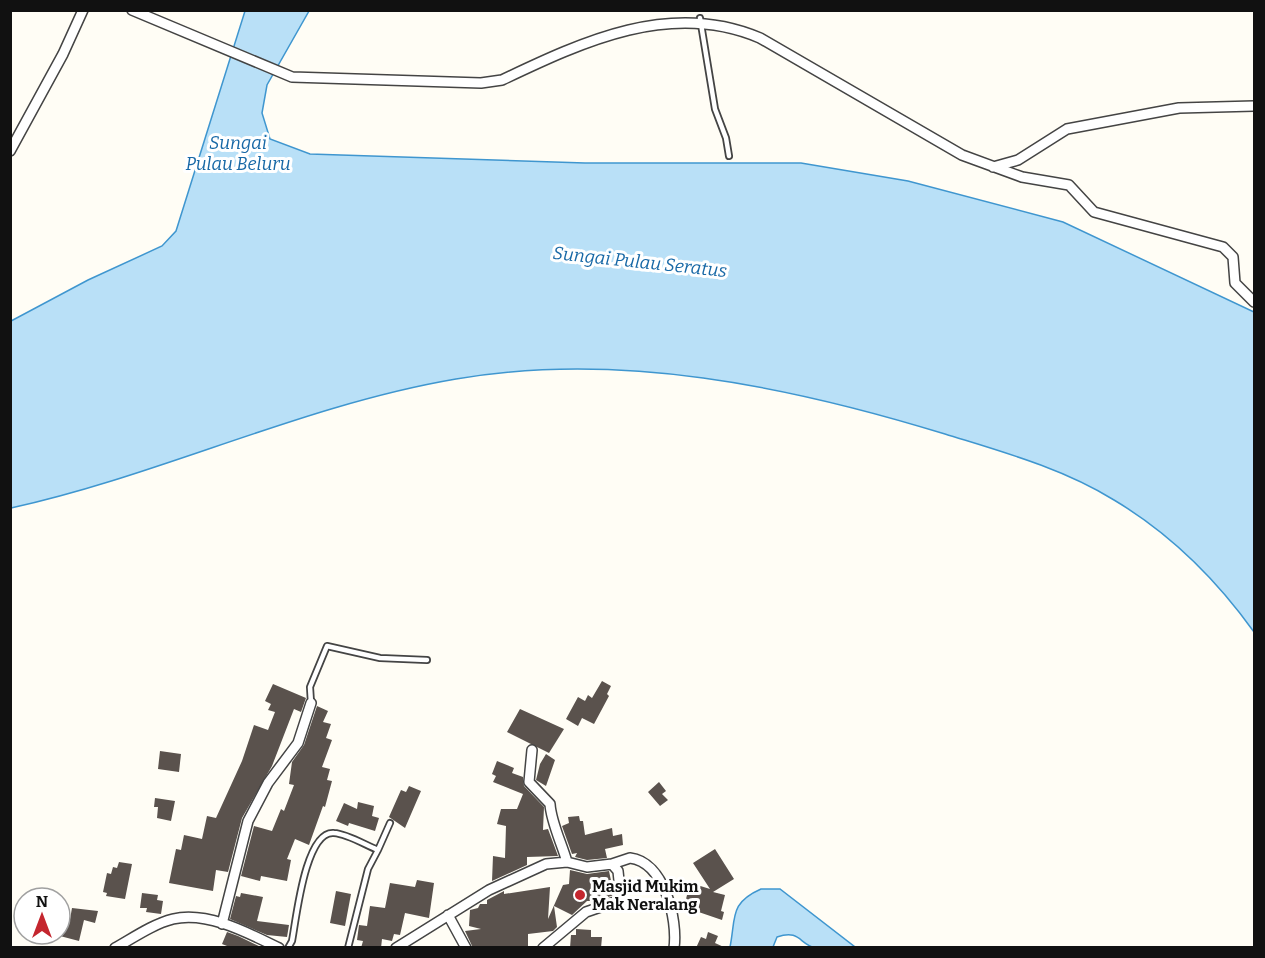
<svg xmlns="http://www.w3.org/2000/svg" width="1265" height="958" font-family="Bitter,serif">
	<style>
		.water { fill: #b9e0f7; stroke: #3f96cf; stroke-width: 1.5 }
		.building { fill: #5a524d }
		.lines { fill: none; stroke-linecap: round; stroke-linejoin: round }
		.service-casing { stroke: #444; stroke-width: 8 }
		.minor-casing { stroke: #444; stroke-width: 12 }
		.service { stroke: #fff; stroke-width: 4.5 }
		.minor { stroke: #fff; stroke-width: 9 }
		.poi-dot { fill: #c4262e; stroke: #fff; stroke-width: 2 }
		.labels { text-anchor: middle; stroke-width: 6; stroke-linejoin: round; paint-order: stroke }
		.poi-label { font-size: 16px; font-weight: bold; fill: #111; stroke: #fff; text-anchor: start }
		.water-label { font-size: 18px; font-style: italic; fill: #1768a6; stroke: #fff }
	</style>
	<rect width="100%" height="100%" fill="#fffdf5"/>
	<path class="water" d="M245,11H309L267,85L262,113L270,139L310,154L585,163H801L908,181L1063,222L1254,312V632C1216,579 1171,534 1114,500C1062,468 1003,452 945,434C789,386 619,351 456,379C303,405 161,475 11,508V321L88,280L162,246L176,231Z
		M761,889H780L855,947C843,948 829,949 816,948C799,945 801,929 777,937L773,947H730C736,918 729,903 761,889Z"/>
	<path class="building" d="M602,681L611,686L607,694L609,696L594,724L582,718L578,726L566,719L578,697L585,701L588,695L592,698Z
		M273,684L306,698L301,712L294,709L272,766L242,818L228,872L216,870L213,891L169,883L176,849L181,850L184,835L202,839L207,816L216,818L242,761L254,725L268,730L275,712L268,710L271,704L265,701Z
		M317,706L328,711L323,722L331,724L326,738L332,740L322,767L330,769L327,780L332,781L325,807L323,806L309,845L295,839L287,859L291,860L287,881L261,876L260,881L241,876L254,826L272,831L281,809L284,811L294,785L289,784L292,762L304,745Z
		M520,709L564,729L549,753L507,732Z
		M160,751L181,754L179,772L158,769Z
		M546,754L555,760L546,786L536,780L540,764Z
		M497,761L514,768L512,773L523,777L524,786L544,807L543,830L548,829L558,856L527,857V865L492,881L493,856L505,858L506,826L497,824L501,809H517L523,794L493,782L496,776L492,774Z
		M659,782L666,791L662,794L668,800L660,806L648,792Z
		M409,786L421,791L405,828L389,817L401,790L406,792Z
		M155,798L175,801L171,821L157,818L158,807H154Z
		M358,802L374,806L372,816L379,818L375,831L349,823L348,826L336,821L344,803L357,809Z
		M579,816L580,821H583L585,835L612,828L613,836L622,834L623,845L605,849L607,858L587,860L575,857L577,853L572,854L562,826L569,823L568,817Z
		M715,849L734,879L713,892L725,895L721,911L724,912L722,920L684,907L689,887L693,888L694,884L710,889L693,863Z
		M119,862L132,864L125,899L106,896L107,893L103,892L107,873L111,874L113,867L117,868Z
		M570,870L587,874L609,871L614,895L596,901H587L572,915L554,906L557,927L553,931L528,934V948H473L465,931L481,929L469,926L470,910L478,908L480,904H487V900L504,891V894L550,887L548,919L563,885L569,884Z
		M417,880L434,883L429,918L405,913L400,935L394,934L392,941L382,939L381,948H361L363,941L357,940L359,925L367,926L370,906L385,908L390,883L415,887Z
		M336,891L351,894L345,926L330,923Z
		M142,893L158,895L157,900L163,901L161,914L146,912L147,908H140Z
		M241,893L263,897L257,921L289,925L287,937L267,935L230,919L236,896L240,897Z
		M72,908L98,911L95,923L84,920L79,941L60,936V921L69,925Z
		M576,929L591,930V937H602L601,948H570L571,935H576Z
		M227,932L238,936L263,948H232L222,944Z
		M708,932L718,936L715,943L726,948H696L701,937L706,939Z"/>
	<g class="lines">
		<g class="service-casing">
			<path id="service" d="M700,18L715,109L726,138L729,156
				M311,703L310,687L327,646L380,658L427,660
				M288,948L292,941C296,921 305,830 334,833C348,834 365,845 378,850L390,823
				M348,948L368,869L378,850"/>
		</g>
		<g class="minor-casing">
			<path id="minor" d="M132,10L292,77L481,83L502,80C584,41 671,0 760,38L962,155L1022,177L1069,185L1094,212L1223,247L1233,257L1235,283L1254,302
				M10,151L63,54L83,10
				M993,167L1018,160L1067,129L1179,108L1254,106
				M532,750L529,782L550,804C551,822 562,844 567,862
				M448,915L466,948
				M222,924L248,821L268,783L298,743L311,703
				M115,948C133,938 153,924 173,919C208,911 248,933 279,948
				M396,948L489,890L546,864L567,862L587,867L612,864L630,858C664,862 678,919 674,948
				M543,948L586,912L621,900L618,871L612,864"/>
		</g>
		<use href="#service" class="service"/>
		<use href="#minor" class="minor"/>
	</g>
	<circle class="poi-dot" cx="580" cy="895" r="6"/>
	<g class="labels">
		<g class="poi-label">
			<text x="592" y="892">Masjid Mukim<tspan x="592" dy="18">Mak Neralang</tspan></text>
		</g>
		<g class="water-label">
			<text x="238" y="149">Sungai<tspan x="238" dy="21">Pulau Beluru</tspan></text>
			<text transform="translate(640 262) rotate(6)" y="6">Sungai Pulau Seratus</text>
		</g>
	</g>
	<rect width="1265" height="958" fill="none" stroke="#111111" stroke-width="24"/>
	<g transform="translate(42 916)"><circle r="28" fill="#ffffff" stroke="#a0a0a0" stroke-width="1.5"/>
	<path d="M0-4.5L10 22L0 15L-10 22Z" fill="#c4262e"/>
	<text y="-9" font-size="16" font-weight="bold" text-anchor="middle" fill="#111111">N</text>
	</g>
</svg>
